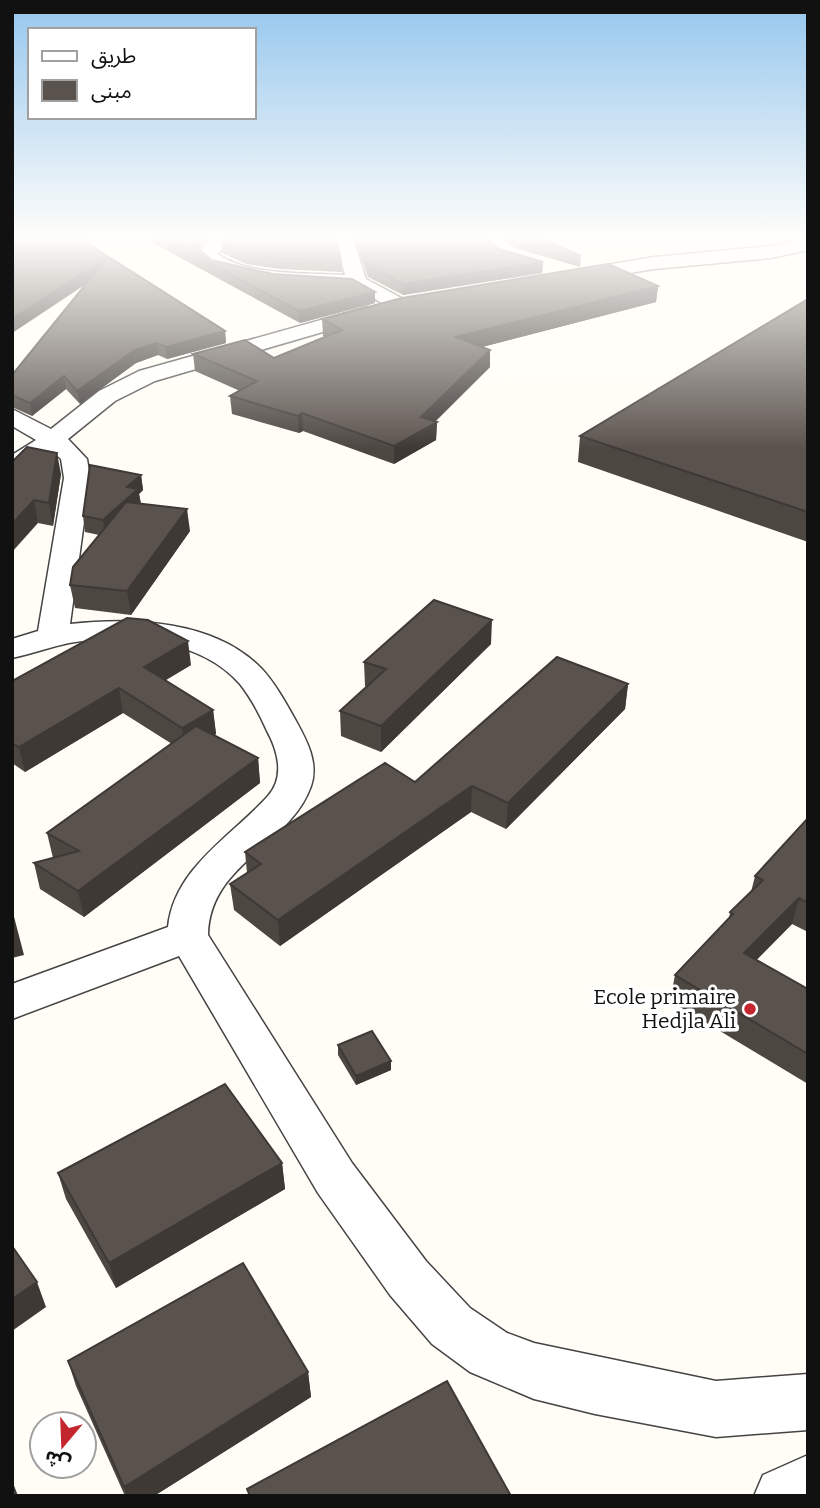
<svg xmlns="http://www.w3.org/2000/svg" width="820" height="1508" font-family="Bitter,'Noto Sans Arabic',serif">
	<style>
		.lines { fill: none; stroke-linecap: round; stroke-linejoin: round }
		.minor-casing { stroke: #444; stroke-width: 3 }
		.minor { fill: #fff; fill-rule: evenodd }
		.wall { fill: #4d4742 }
		.shaded-wall { fill: #3f3936 }
		.building { fill: #5a524d; stroke: #3f3936; stroke-width: 2 }
		.poi-dot { fill: #c4262e; stroke: #fff; stroke-width: 2.5 }
		.labels { text-anchor: middle; stroke-width: 7; stroke-linejoin: round; paint-order: stroke }
		.near-poi-label { font-size: 21px; fill: #111; stroke: #fff; text-anchor: end }
	</style>
	<rect width="100%" height="100%" fill="#fffdf5"/>
	<g class="lines">
		<g class="minor-casing">
			<path id="minor" d="M211,238H231L218,254C247,276 310,273 345,275L335,238H353L366,279L407,301L410,305L407,309L400,311C382,307 368,291 351,287C313,280 224,290 199,256L204,245Z
				M808,239V250L771,258L654,269L570,283L560,277L570,271L654,257L771,246Z
				M367,307L374,309L377,313L374,317L155,381L115,401L68,439L87,459L90,478L70,624C132,617 214,620 261,668C275,683 286,703 296,721C307,741 319,763 311,786C290,846 209,863 208,935L352,1163L426,1261L470,1308L507,1333L534,1343L716,1381L808,1374V1430L716,1437L595,1414L534,1399L470,1372L432,1344L390,1295L318,1193L179,956L12,1019V984L168,927C174,868 232,836 268,796C285,777 278,751 267,731C260,715 251,698 240,684C200,638 125,633 69,643C50,647 31,654 12,658V639L38,631L64,478L61,459L52,451L21,472L12,475V455L36,440L12,426V409L51,429L99,391L139,371Z
				M808,1455V1496H754L763,1475Z"/>
		</g>
		<use href="#minor" class="minor"/>
	</g>
	<path class="wall" d="M12,238H85L84,241L225,331L226,343L167,359L158,355L136,363L80,404L66,389L32,416L12,407V375L86,284L12,333Z
		M144,238H208L202,243L199,249L211,260L375,303L300,323Z
		M354,238H485L499,249L543,262L542,273L403,295L368,277Z
		M501,238H558L542,239L581,256L580,267L515,248Z
		M221,242L341,261L342,272L280,269L246,264L222,253Z
		M658,286L656,302L482,347L490,367L435,422H437L436,440L394,464L303,431L299,433L232,414L230,396L240,391L195,371L193,354L274,358L325,337L323,336L322,319Z
		M808,299V542L578,462L580,436Z
		M12,462L61,474L53,526L38,523Z
		M141,475L143,490L139,494L141,504L190,531L131,615L75,608L70,585L99,535L85,532L83,516Z
		M491,644L381,752L341,736L340,711L367,687L365,686L364,662Z
		M191,665L165,680L213,710L216,734L214,735L258,758L260,783L84,917L40,889L34,863L53,858L47,833L172,744L123,713L25,772L12,763V681Z
		M628,684L625,709L506,829L471,812L280,946L234,910L230,884L247,873L245,852L415,782Z
		M808,818V932L792,924L756,960L808,989V1084L670,1001L675,975L729,919L730,912L751,892L755,876Z
		M338,1045L391,1070L356,1085L338,1055Z
		M282,1163L285,1189L116,1288L66,1199L58,1173Z
		M68,1361L308,1372L311,1397L154,1496H125L76,1386Z"/>
	<path class="shaded-wall" d="M199,238H208L202,243L196,257L195,246Z
		M107,258L108,269L12,333V319Z
		M543,262L542,273L403,295V284Z
		M658,286L656,302L455,354L456,337Z
		M375,292V303L300,323L299,311Z
		M225,331L226,343L167,359L166,347Z
		M157,343L158,355L136,363L80,404L77,391L135,350Z
		M490,350V367L430,426L437,422L436,440L394,464V446L421,417Z
		M64,376L66,389L32,416L30,403Z
		M302,413L303,431L299,433L298,416Z
		M57,453L61,474L53,526L49,503Z
		M141,475L143,490L139,494L141,504L105,536L103,520L127,487Z
		M34,500L38,523L12,552V524Z
		M187,509L190,531L131,615L127,591Z
		M492,620L491,644L381,752V726Z
		M188,641L191,665L148,691L144,667Z
		M628,684L625,709L506,829L508,803Z
		M119,688L123,713L25,772L19,747Z
		M213,710L216,734L186,753L182,728Z
		M258,758L260,783L84,917L78,891Z
		M472,786L471,812L280,946L278,920Z
		M799,898L792,924L738,979L744,953Z
		M12,909L24,955L12,958Z
		M391,1061V1070L356,1085V1076Z
		M282,1163L285,1189L116,1288L109,1263Z
		M37,1282L46,1307L12,1331V1299Z
		M308,1372L311,1397L154,1496H127L124,1487Z"/>
	<path class="building" d="M12,238H79L225,331L166,347L157,343L135,350L77,391L64,376L30,403L12,395V375L107,258L12,319Z
		M163,238H199L195,246L211,260L273,274L352,279L375,292L299,311Z
		M224,238H336L341,261L279,258L245,253L221,242Z
		M358,238H485L499,249L543,262L403,284L368,266Z
		M521,238H541L581,256Z
		M608,264L658,286L456,337L490,350L421,417L437,422L394,446L302,413L298,416L230,396L257,381L193,354L245,340L274,358L342,330L322,319L402,298Z
		M808,299V512L580,436Z
		M27,447L57,453L49,503L34,500L12,524V462Z
		M90,465L141,475L127,487L138,489L103,520L83,516Z
		M126,502L187,509L127,591L70,585L73,567Z
		M434,600L492,620L381,726L340,711L386,669L364,662Z
		M127,618L148,620L188,641L144,667L213,710L182,728L119,688L19,747L12,743V681Z
		M557,657L628,684L508,803L472,786L278,920L230,884L261,864L245,852L385,763L415,782Z
		M196,726L258,758L78,891L34,863L79,851L47,833Z
		M808,818V903L799,898L744,953L808,989V1054L675,975L733,914L730,912L763,880L755,876Z
		M372,1031L391,1061L356,1076L338,1045Z
		M225,1084L282,1163L109,1263L58,1173Z
		M12,1246L37,1282L12,1299Z
		M243,1263L308,1372L124,1487L68,1361Z
		M447,1381L511,1496H250L247,1489Z
		M12,1483L17,1496H12Z"/>
	<linearGradient id="sky" x2="0" y2="1"><stop stop-color="#95c6ee"/><stop offset="0.53" stop-color="#fffefa"/><stop offset="1" stop-color="#fffefa" stop-opacity="0"/></linearGradient>
	<rect width="820" height="449" fill="url(#sky)"/>
	<circle class="poi-dot" cx="750" cy="1009" r="7"/>
	<g class="labels">
		<g class="near-poi-label">
			<text x="736" y="1004">Ecole primaire<tspan x="736" dy="24">Hedjla Ali</tspan></text>
		</g>
	</g>
	<rect width="820" height="1508" fill="none" stroke="#111111" stroke-width="28"/>
	<rect x="28" y="28" width="228" height="91" fill="#ffffff" stroke="#a0a0a0" stroke-width="2"/>
	<rect x="42" y="51" width="35" height="10" fill="#ffffff" stroke="#a0a0a0" stroke-width="2"/>
	<text x="91" y="63" font-size="21" fill="#111111">طريق</text>
	<rect x="42" y="80" width="35" height="21" fill="#5a524d" stroke="#a0a0a0" stroke-width="2"/>
	<text x="91" y="98" font-size="21" fill="#111111">مبنى</text>
	<g transform="translate(63 1445) rotate(199)"><circle r="33" fill="#ffffff" stroke="#a0a0a0" stroke-width="2"/>
	<path d="M0-5L12 26L0 18L-12 26Z" fill="#c4262e"/>
	<text y="-10" font-size="19" font-weight="bold" text-anchor="middle" fill="#111111">ش</text>
	</g>
</svg>
